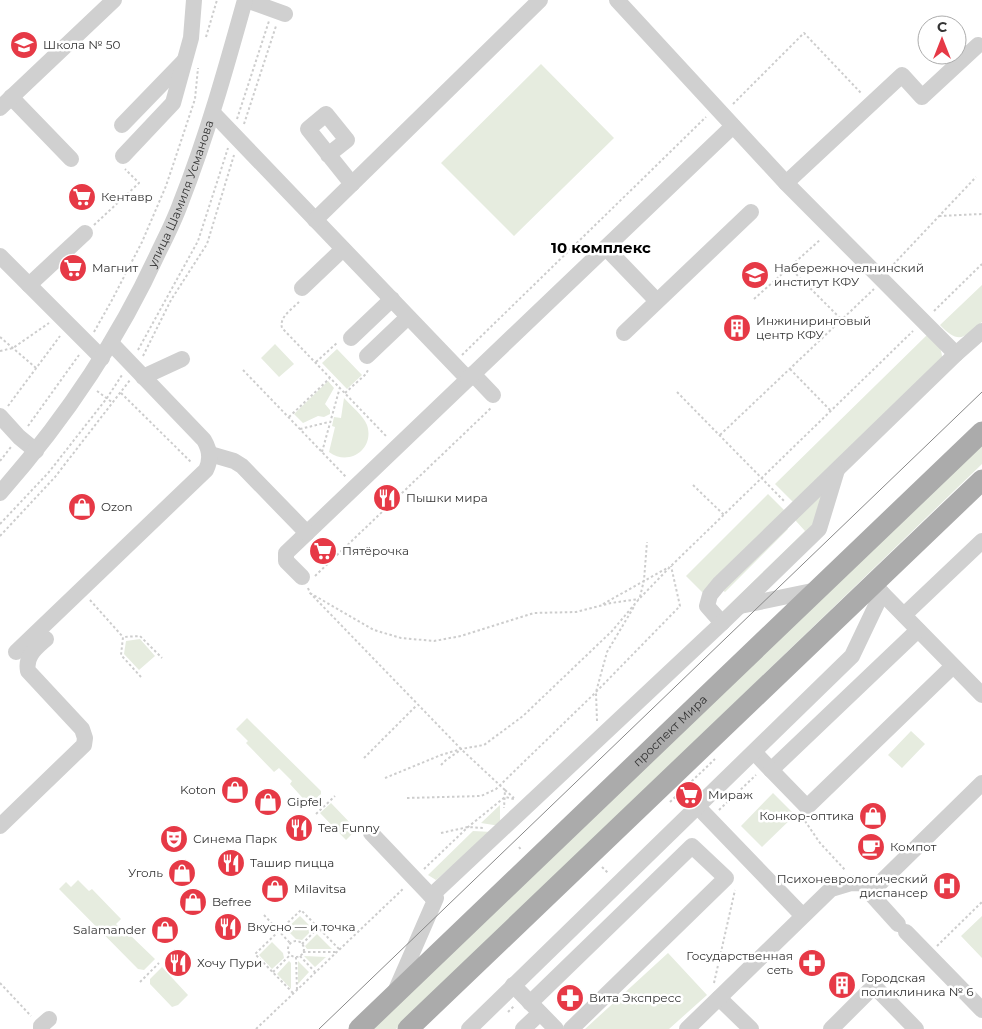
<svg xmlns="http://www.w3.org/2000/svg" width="982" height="1029" font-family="Montserrat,sans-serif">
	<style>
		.green { fill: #e6ecdf }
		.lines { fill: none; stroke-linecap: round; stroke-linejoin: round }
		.path { stroke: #cdcdcd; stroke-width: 2; stroke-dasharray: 2.5 2.5; stroke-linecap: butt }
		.minor { stroke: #d0d0d0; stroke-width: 16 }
		.major { stroke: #ababab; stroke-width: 21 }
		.tram { stroke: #888; stroke-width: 1 }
		.labels { text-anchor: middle; stroke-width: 5; stroke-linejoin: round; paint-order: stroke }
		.poi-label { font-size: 12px; fill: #333; stroke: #fff; text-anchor: start }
		.street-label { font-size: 12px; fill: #333; stroke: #fff }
		.quarter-label { font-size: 15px; font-weight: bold; fill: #000; stroke: #fff }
	</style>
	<rect width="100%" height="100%" fill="#fff"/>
	<path class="green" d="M541,64L614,138L514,236L441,163Z
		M982,285V322C964,339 958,344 940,325Z
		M928,334C937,343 943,348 942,361L794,503L775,484Z
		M275,344L294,364L279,377L261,358Z
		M337,349L362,375L347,389L322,363Z
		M328,381L334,388L325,404L330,410V414L324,417L318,416L303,423L294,414Z
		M344,398C351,406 363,415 367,425C375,449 349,467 329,452L335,427L332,426L334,417L341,418Z
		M982,441V464L396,1029H372Z
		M826,488L817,520L726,613L719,614L712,604L721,613L805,531L796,521V518Z
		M768,494L785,511L703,593L686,576Z
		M786,527L788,529L725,592L722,590Z
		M140,639L155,656L139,670L124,654L126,641Z
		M247,718L321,791V794L309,805L290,784L292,781L279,768L274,772L246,743L248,741L236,729Z
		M911,731L925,744L902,768L888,755Z
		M773,793L795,815L762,847L741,826Z
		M331,803L355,828V831L346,840L320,813Z
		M500,805V826L481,823Z
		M473,831L492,832L436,880L428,875Z
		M78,880L89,891L92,889L121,919L116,924L129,937L131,936L155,959L144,970L138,969L59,889L66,882L71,887Z
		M300,916L313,929L302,940L296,939L286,929Z
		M982,916V958L961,936Z
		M317,934L332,949H307L305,946Z
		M272,942L283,953L284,958L272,969L259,955Z
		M668,953L707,995L669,1029H585Z
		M304,956L326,957L315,967Z
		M289,961L291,963V989L277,974Z
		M298,961L309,972L298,984Z
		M162,967L188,995L178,1005L172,1007L150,984V979Z"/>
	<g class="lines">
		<path class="path" d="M206,37L217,0
			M733,104L804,33L861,93
			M237,119L269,21
			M244,124L276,26
			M939,216L982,214
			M94,225L139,183L125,169
			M789,267L842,320
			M890,268L976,177
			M754,299L821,239
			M299,302C292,309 279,317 282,328L387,437
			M934,311L982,264
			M94,332L112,300L142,242L166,186L195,99L198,68
			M0,337L36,368
			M138,350L198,241L228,148
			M0,351L13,348L49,323
			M462,355L706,117
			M143,356L171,300L207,244L234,155
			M316,362L338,342
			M790,369L830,410
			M243,370L347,478
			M97,391L113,403
			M677,392L785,502
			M121,393L192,463
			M345,393L366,374L368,370
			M8,406L60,336
			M289,417L330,378
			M28,426L79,355
			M300,429L329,422
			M720,435L874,289
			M322,452L340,387
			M0,461L11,447
			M693,485L724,515
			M0,524L49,472L107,398L122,375
			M0,536L55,477L130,380
			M315,576L491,408
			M308,588L310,593L461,749L505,790L504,808
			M310,593L374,630L401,638L434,641L461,636L534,613L576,612L611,603L639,599
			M640,597L644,580L647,542
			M90,600L123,637
			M603,604L669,567
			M141,677L121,655L123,637L140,636L162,658
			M597,721L596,692L607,652L635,605
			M364,758L417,705
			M441,765L446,760L459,751
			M385,778L441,755L461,749L484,745L523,716L612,631L639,599L671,566L913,331
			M505,790L514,798
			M407,798L481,796L496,789L596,692L680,606L671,566
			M670,802L715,759
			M719,810L756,775
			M316,814L335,796
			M805,821L820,843L846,871
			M441,833L468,827L483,828
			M519,847L522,851
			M602,867L609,874
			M424,869L468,827L505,797L514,799
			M264,915L290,943
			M288 949a8 8 0 1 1 16 0a8 8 0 1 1-16 0Z
			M302,944L318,928
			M937,946L982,902
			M303,952H336
			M300,956L315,972
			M296,957L297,990
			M273,972L290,955
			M140,982L159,963
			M0,983L31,1016
			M714,983L735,890
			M293,993L255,954L301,910L339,949
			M508,1012L515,1005
			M256,1029L404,888"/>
		<g class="minor">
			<path d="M246,0L285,14"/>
			<path d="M617,0L786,183L956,354"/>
			<path d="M11,97L71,159"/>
			<path d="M0,108L114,0"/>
			<path d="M213,113L468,379L286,553V561L302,577"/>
			<path d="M122,125L184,61"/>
			<path d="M328,155L347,140L326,114L308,129L352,184"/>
			<path d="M123,156L173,103L191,38L194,0"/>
			<path d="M786,183L902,75L922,97L978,45"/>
			<path d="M315,220L540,0"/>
			<path d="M606,248L657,301"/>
			<path d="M0,256L102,358"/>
			<path d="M29,285L85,233"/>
			<path d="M302,288L343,249"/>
			<path d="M624,333L751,212"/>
			<path d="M351,338L392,299"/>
			<path d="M367,356L408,317"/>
			<path d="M473,374L493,395"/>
			<path d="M143,377L182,359"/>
			<path d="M468,379L733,126"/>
			<path d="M0,416L19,437L36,451"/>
			<path d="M210,454L234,461L242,466L307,533"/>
			<path id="s1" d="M0,493C66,418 118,341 159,251C167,235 175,219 181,202C207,136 226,68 245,0"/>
			<path d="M882,593L982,695"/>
			<path d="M740,606L817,590"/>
			<path d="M904,615L982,541"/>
			<path d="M722,623L707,606L710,595L719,584L956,354L982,331"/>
			<path d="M16,652L206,470C211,460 210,450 204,440L111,343"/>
			<path d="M754,752L771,770L918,630"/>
			<path d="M771,770L807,807L953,666"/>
			<path d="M698,807L802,915"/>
			<path d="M0,826L84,745L85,738L82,729L28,671C25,656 36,648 46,639"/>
			<path d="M371,833L431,896"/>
			<path d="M879,884L870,893L898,924"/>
			<path d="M906,932L982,1010"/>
			<path d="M513,985L556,1029"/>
			<path d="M395,992L436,898L431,896L722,623L819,529L837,470"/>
			<path d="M719,998L751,1029"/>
			<path d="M530,1003L692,846L726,878L571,1029"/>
			<path d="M41,1029V1026L49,1019"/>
			<path d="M469,1029L852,656L882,593L873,584"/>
			<path d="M523,1029L540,1013"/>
			<path d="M687,1029L831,889L851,883L879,884L982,783"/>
			<path d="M831,1029L874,986L916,1029"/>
		</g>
		<g class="major">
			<path id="s2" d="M359,1029L982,432"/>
			<path d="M408,1029L982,480"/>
		</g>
		<path class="tram" d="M319,1029L982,392"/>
	</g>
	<defs>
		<g id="school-disc" transform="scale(1.4375)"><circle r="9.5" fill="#e63946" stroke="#fff"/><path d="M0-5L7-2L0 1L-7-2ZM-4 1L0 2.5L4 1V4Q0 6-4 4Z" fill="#fff"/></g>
		<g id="supermarket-disc" transform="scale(1.4375)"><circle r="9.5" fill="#e63946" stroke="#fff"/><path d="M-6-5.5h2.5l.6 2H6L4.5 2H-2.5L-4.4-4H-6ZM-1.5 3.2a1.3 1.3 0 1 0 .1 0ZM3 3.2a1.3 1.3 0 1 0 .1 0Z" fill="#fff"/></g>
		<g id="university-disc" transform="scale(1.4375)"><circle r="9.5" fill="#e63946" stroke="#fff"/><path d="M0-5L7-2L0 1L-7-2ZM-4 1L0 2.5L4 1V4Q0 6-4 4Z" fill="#fff"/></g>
		<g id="building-disc" transform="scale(1.4375)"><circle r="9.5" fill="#e63946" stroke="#fff"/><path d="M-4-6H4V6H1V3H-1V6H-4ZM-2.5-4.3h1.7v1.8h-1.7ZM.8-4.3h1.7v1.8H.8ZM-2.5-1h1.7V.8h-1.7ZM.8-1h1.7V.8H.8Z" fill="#fff"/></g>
		<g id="restaurant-disc" transform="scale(1.4375)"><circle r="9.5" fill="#e63946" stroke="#fff"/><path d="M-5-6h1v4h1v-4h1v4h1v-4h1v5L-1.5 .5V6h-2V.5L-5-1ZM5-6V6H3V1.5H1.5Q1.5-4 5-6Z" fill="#fff"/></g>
		<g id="shop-disc" transform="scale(1.4375)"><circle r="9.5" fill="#e63946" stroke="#fff"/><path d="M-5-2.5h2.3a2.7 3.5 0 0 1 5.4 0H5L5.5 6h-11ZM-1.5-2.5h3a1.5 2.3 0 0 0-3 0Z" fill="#fff"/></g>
		<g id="theatre-disc" transform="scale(1.4375)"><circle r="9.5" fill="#e63946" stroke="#fff"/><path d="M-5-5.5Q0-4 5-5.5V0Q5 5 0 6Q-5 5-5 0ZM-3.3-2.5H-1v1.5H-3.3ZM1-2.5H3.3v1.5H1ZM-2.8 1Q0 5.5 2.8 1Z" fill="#fff"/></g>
		<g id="cafe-disc" transform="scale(1.4375)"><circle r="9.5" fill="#e63946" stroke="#fff"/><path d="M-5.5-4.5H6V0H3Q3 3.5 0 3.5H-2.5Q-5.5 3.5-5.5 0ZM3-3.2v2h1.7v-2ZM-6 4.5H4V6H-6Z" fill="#fff"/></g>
		<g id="hospital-disc" transform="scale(1.4375)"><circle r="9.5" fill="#e63946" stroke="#fff"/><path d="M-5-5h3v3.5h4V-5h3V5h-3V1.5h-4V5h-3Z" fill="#fff"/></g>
		<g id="pharmacy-disc" transform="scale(1.4375)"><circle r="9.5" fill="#e63946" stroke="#fff"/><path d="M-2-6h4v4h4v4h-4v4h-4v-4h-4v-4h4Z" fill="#fff"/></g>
	</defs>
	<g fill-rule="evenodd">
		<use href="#school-disc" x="24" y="45"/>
		<use href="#supermarket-disc" x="82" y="197"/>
		<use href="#supermarket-disc" x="73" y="268"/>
		<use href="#university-disc" x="755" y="275"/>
		<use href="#building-disc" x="737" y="328"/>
		<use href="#restaurant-disc" x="387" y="498"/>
		<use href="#shop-disc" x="82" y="507"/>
		<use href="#supermarket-disc" x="323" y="551"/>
		<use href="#shop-disc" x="235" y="790"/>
		<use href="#supermarket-disc" x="689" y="795"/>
		<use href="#shop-disc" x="268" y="802"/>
		<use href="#shop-disc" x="873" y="816"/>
		<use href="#restaurant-disc" x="299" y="828"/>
		<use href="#theatre-disc" x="174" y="839"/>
		<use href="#cafe-disc" x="871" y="847"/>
		<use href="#restaurant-disc" x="231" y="863"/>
		<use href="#shop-disc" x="182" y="873"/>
		<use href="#hospital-disc" x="947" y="886"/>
		<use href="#shop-disc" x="275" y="889"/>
		<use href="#shop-disc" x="193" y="902"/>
		<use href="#restaurant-disc" x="228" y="927"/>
		<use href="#shop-disc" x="165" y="930"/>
		<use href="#restaurant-disc" x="178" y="963"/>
		<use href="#pharmacy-disc" x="812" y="963"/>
		<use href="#building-disc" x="842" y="985"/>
		<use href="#pharmacy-disc" x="570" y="998"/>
	</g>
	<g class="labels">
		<g class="poi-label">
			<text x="43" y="49">Школа № 50</text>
			<text x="101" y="201">Кентавр</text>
			<text x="92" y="272">Магнит</text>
			<text x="774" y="272">Набережночелнинский<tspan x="774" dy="14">институт КФУ</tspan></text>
			<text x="756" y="325">Инжиниринговый<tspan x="756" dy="14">центр КФУ</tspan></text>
			<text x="406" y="502">Пышки мира</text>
			<text x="101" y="511">Ozon</text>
			<text x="342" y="555">Пятёрочка</text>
			<text x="216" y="794" text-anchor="end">Koton</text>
			<text x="708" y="799">Мираж</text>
			<text x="287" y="806">Gipfel</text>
			<text x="854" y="820" text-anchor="end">Конкор-оптика</text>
			<text x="318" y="832">Tea Funny</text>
			<text x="193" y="843">Синема Парк</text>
			<text x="890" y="851">Компот</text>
			<text x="250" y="867">Ташир пицца</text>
			<text x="163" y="877" text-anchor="end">Уголь</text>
			<text x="928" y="883" text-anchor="end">Психоневрологический<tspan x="928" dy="14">диспансер</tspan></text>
			<text x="294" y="893">Milavitsa</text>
			<text x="212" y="906">Befree</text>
			<text x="247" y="931">Вкусно — и точка</text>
			<text x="146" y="934" text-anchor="end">Salamander</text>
			<text x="793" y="960" text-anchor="end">Государственная<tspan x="793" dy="14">сеть</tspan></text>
			<text x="197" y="967">Хочу Пури</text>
			<text x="861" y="982">Городская<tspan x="861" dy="14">поликлиника № 6</tspan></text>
			<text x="589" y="1002">Вита Экспресс</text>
		</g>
		<g class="street-label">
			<text dy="4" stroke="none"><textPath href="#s1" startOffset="352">улица Шамиля Усманова</textPath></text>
			<text dy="4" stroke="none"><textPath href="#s2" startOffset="431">проспект Мира</textPath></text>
		</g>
		<g class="quarter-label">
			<text x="601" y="253">10 комплекс</text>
		</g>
	</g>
	<g transform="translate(942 40)"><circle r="24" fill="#ffffff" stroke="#adadad"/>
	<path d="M0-4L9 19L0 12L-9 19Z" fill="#e63946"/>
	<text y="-8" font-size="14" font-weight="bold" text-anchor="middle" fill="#333333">С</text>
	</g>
</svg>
